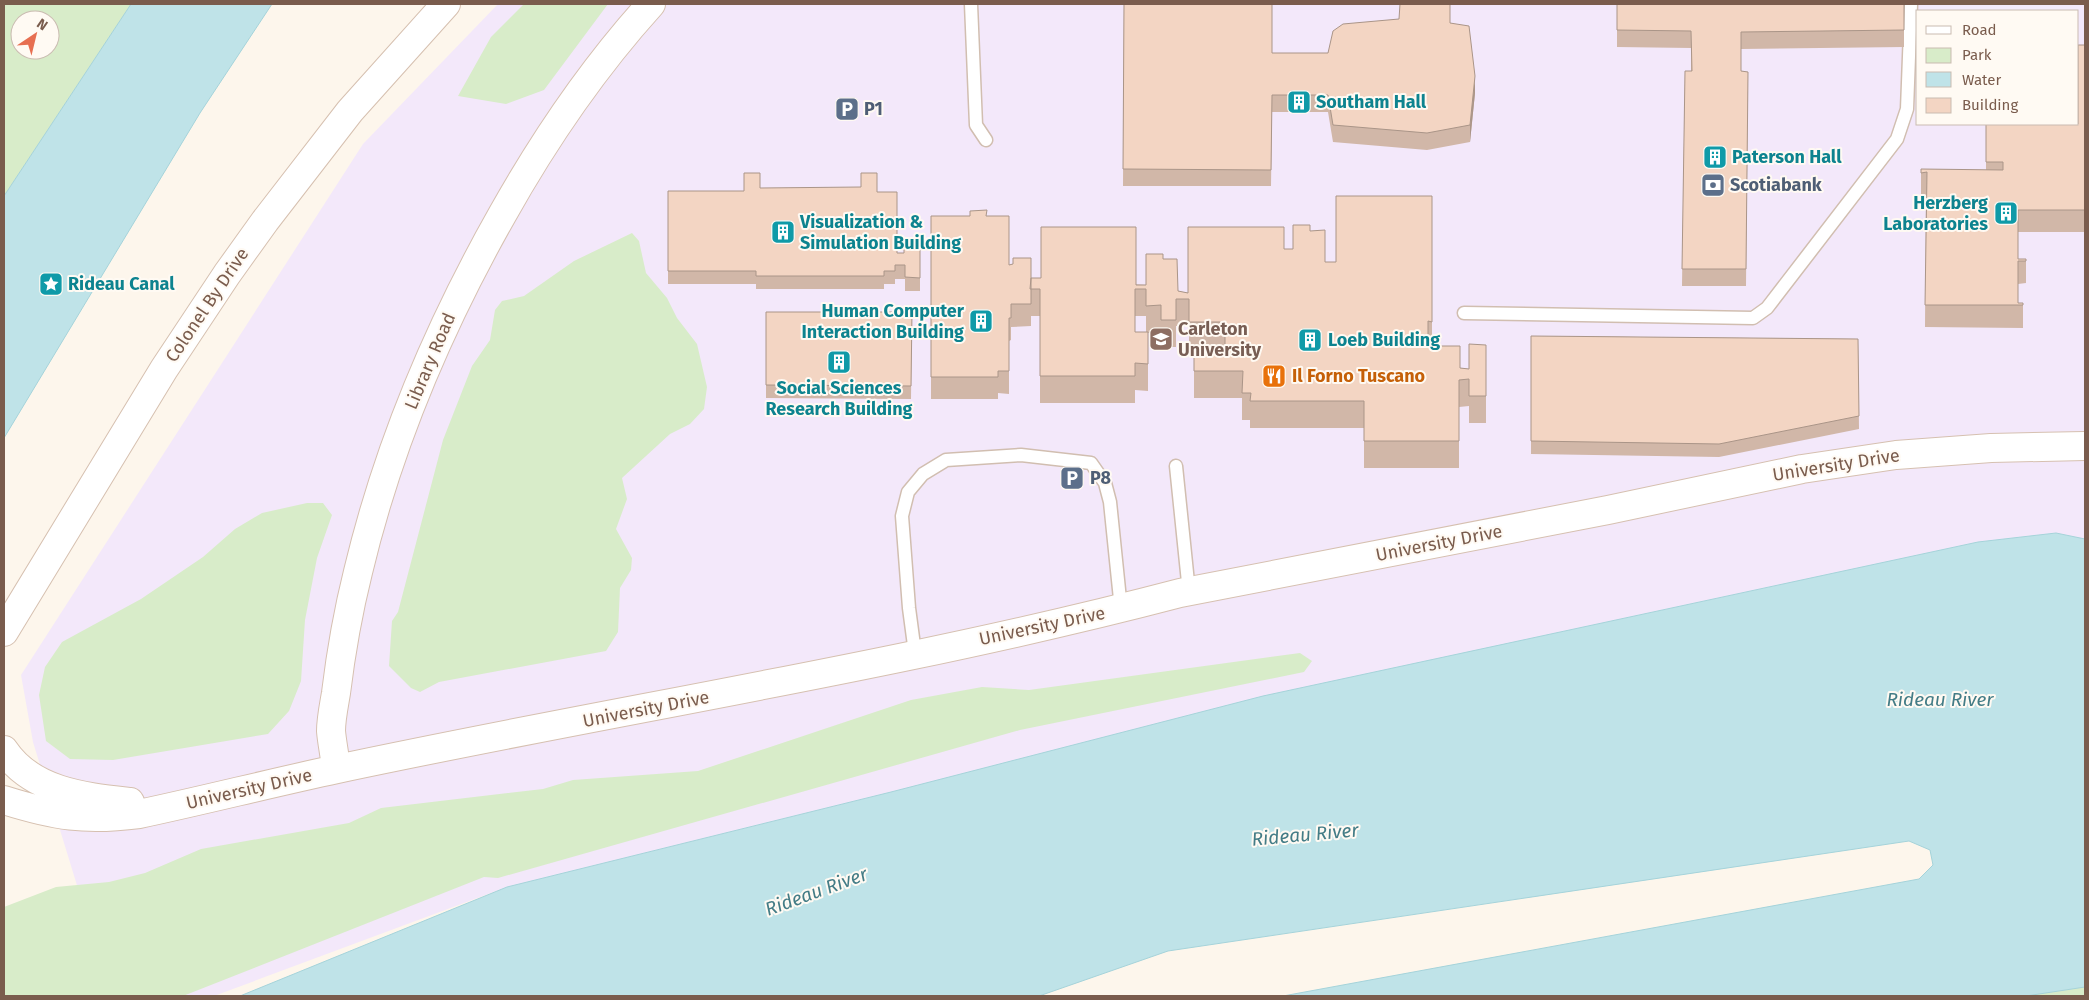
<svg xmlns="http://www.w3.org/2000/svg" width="2089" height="1000" font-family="'Fira Sans',sans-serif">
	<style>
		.education { fill: #f3e8fa; fill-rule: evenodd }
		.green { fill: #d8ecc9; fill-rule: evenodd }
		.water { fill: #bfe3e8; stroke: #a5d3da }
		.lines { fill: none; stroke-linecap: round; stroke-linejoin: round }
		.lane-casing { stroke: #d1beb0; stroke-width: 15 }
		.secondary-casing { stroke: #d6c0b0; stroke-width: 30 }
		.lane { stroke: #fff; stroke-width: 12 }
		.secondary { stroke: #fff; stroke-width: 28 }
		.wall { fill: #d1b7a8; fill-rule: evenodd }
		.shaded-wall { fill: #aa9588 }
		.building { fill: #f3d5c3; stroke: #aa9588 }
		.labels { text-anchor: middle; stroke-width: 4; stroke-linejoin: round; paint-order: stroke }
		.culture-label { font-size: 18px; font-weight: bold; fill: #0d838f; stroke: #fffaf3; text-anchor: start }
		.service-label { font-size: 18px; font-weight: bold; fill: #4e5e75; stroke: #fffaf3; text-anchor: start }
		.street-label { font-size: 18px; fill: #7a5c4d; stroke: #fffaf3 }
		.education-label { font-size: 18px; font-weight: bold; fill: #785e54; stroke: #fffaf3; text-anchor: start }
		.food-label { font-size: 18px; font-weight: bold; fill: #c56008; stroke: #fffaf3; text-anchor: start }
		.water-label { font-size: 19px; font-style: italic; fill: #437c86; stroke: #fffaf3 }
	</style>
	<rect width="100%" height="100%" fill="#fdf6ec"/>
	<path class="education" d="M498,4H2085V539L2056,533L1978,542L1263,696L891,792L507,887L214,996H111L33,742L21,675L363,144ZM1918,11H2078V124H1918Z"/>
	<path class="green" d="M4,4H131L4,196ZM20,20H50V50H20Z
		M524,4H608L544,90L506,104L458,96L491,37Z
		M632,233L639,241L646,273L667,298L677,318L697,344L707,387L704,409L690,424L670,434L622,478L627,499L616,529L632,558L631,570L620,588L618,632L606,651L439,682L420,692L411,688L389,666L392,621L398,612L443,440L472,366L490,340L495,310L502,301L524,296L574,261Z
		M307,503H323L332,515L317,558L305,620L301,681L289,711L268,734L113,760L70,759L46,741L39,695L45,667L62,642L141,599L203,557L235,529L262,513Z
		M1300,653L1312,661L1304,672L1020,730L498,878L484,877L183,996H4V907L56,887L109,882L145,873L201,849L349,823L381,808L543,789L573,780L698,771L911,700L982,687L1029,690Z
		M2085,986V996H2020Z"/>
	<path class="water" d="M131,4H272L200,113L4,438V196Z
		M2056,533L2085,539V987L2026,996H1283L1919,879L1933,865L1930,850L1909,841L1168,951L1039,996H240L507,887L891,792L1263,696L1978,542Z"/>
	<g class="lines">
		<g class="lane-casing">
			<path id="lane" d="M971,4L976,125L986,140
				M1464,313L1753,318L1767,308L1897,139L1907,109L1911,4
				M1176,466L1189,592
				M915,653L909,608L902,516L908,492L923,474L946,460L1021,455L1091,463L1105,483L1110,502L1121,609"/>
		</g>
		<g class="secondary-casing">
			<path id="secondary" d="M4,632L164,369L227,274L265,221L350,111L446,4
				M4,750C32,792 85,797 130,802
				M336,769C335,756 332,743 331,731C331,719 334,705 336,693C341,652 348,612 358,572C388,446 438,328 502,215C544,140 593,68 651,4
				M4,800C55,816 85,821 139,814C205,800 271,783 337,769C618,709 902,666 1180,593L1608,510L1802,469L1896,455L1991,448L2085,446"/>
		</g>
		<use href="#lane" class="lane"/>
		<use href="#secondary" class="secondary"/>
	</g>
	<path class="wall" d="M1124,4L1272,53H1328L1450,23L1475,93L1470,142L1427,150L1333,142L1328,112H1272L1271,186H1123Z
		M1617,4H1904V47L1741,49V71L1748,72L1746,286H1682L1685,71H1691V48L1617,47Z
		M2085,45V232H2018V259H2026V283L2018,284V303L2023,305V328L1925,327L1926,195H1921V169L1986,170V124Z
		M760,188L877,192L897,253H904L920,245V291H905V279H895V284H884V289H756V284H668V191H744Z
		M1432,196V346L1460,368L1469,369L1486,345V423H1469V406L1459,407V468H1364V428H1250V420H1242V398H1194V349H1225H1189V326H1176V347H1161V332L1148,333V391L1135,390V403H1040V316H1031V326L1011,327V340L1009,341V394L998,393V399H931V216H987L1009,265L1031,278L1146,285L1163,259L1178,291L1188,293L1284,249H1293L1310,231L1325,262H1336ZM1135,316H1146V332H1135Z
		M766,312H912L911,399L766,398Z
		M1531,336L1858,339L1859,429L1719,457L1531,454Z"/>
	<path class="shaded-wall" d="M1475,76V93L1470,142V125Z"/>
	<path class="building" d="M1124,4H1272V53H1328L1333,31L1343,24L1399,19L1400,4H1450V23L1469,26L1475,76L1470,125L1427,133L1333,125L1328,95H1272L1271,170L1123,169Z
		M1617,4H1904V30L1741,32V71L1748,72L1746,269H1682L1685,71H1692L1691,31L1617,30Z
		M2078,45H2085V210H2018V259H2026V261H2018V303H2023V305H1925L1927,172L1921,173V169L2003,170V162H1986V124H2078Z
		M744,173H760V188L861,187V173H877V192H897V253H904V245H920V278L905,277V265H895V271H884V276H756V271H668V191H744Z
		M1336,196H1432V322L1428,321V336H1396L1397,346H1460V368L1469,369V344L1486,345V396H1469V379L1459,380V441H1364V401H1250L1251,393H1242L1243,371H1194V349H1234V347H1225V322H1189V299H1176V320H1161V305L1146,306V289H1135V332H1148V364L1135,363V376H1040V289H1030L1031,278H1041V227H1136V285H1146V254H1163V259H1177L1178,291L1188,293V227H1284V249H1293V225H1310V231L1325,230V262H1336Z
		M987,210L986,216H1009V265L1013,264V258H1031V304H1011V318H1009V371H998V377H931V216H970V211Z
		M766,312H912L911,386L766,385Z
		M1531,336L1858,339L1859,416L1719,444L1531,441Z"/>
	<defs>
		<g id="building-square" transform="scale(1.25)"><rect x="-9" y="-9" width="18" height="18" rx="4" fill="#0f9aa8" stroke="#fffaf3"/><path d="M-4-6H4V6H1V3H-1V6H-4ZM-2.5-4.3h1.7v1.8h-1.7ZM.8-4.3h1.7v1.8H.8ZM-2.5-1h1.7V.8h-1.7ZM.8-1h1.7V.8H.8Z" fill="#fff"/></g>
		<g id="parking-square" transform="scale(1.25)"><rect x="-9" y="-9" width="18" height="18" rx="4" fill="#5c6f8a" stroke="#fffaf3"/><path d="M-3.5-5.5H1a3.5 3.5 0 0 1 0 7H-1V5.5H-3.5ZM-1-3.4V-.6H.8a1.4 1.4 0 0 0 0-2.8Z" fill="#fff"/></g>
		<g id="bank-square" transform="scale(1.25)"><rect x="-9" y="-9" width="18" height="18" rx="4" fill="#5c6f8a" stroke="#fffaf3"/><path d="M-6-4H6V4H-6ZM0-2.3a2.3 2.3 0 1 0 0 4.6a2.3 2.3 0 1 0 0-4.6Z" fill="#fff"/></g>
		<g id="sight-square" transform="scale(1.25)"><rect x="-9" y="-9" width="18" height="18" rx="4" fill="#0f9aa8" stroke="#fffaf3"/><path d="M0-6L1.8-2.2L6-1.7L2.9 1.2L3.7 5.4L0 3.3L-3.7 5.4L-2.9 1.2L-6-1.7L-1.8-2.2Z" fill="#fff"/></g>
		<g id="university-square" transform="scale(1.25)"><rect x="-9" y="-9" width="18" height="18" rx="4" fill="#8d6e63" stroke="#fffaf3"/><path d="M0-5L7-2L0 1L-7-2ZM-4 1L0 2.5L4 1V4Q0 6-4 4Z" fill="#fff"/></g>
		<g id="restaurant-square" transform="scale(1.25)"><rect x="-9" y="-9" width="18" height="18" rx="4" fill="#e8710a" stroke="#fffaf3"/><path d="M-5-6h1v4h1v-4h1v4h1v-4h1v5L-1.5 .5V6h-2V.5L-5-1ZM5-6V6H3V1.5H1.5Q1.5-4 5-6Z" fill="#fff"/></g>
	</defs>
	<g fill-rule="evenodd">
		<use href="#building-square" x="1299" y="102"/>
		<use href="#parking-square" x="847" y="109"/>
		<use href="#building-square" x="1715" y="157"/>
		<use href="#bank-square" x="1713" y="185"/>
		<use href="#building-square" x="2006" y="213"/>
		<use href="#building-square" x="783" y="232"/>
		<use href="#sight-square" x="51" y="284"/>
		<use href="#building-square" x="981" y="321"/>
		<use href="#university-square" x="1161" y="339"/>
		<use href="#building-square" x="1310" y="340"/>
		<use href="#building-square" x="839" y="362"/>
		<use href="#restaurant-square" x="1274" y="376"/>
		<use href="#parking-square" x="1072" y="478"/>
	</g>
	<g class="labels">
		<g class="culture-label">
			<text x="1316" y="108">Southam Hall</text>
			<text x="1732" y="163">Paterson Hall</text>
			<text x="1988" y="209" text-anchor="end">Herzberg<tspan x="1988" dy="21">Laboratories</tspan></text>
			<text x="800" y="228">Visualization &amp;<tspan x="800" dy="21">Simulation Building</tspan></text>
			<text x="68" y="290">Rideau Canal</text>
			<text x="964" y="317" text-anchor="end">Human Computer<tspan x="964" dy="21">Interaction Building</tspan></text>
			<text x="1328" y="346">Loeb Building</text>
			<text x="839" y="394" text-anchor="middle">Social Sciences<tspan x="839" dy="21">Research Building</tspan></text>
		</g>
		<g class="service-label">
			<text x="864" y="115">P1</text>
			<text x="1730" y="191">Scotiabank</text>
			<text x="1090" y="484">P8</text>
		</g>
		<g class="street-label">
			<text transform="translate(207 305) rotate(-56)" y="6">Colonel By Drive</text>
			<text transform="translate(430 361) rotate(-67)" y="6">Library Road</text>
			<text transform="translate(1836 465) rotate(-9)" y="6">University Drive</text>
			<text transform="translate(1439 543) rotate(-11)" y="6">University Drive</text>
			<text transform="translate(1042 626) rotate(-12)" y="6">University Drive</text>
			<text transform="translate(646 709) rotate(-11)" y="6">University Drive</text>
			<text transform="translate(249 789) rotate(-13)" y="6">University Drive</text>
		</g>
		<g class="education-label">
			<text x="1178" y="335">Carleton<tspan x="1178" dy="21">University</tspan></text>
		</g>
		<g class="food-label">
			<text x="1292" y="382">Il Forno Tuscano</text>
		</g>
		<g class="water-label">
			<text x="1940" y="706">Rideau River</text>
			<text transform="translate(1305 834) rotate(-5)" y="7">Rideau River</text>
			<text transform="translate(816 891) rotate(-20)" y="7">Rideau River</text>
		</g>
	</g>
	<rect width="2089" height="1000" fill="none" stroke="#7a5c4d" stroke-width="10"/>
	<rect x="1916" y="10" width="162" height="115" fill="#fffaf3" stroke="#cabbb1"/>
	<rect x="1926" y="26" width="25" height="8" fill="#ffffff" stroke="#cabbb1"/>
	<text x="1962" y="35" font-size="15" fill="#7a5c4d">Road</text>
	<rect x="1926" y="48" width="25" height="15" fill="#d8ecc9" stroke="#cabbb1"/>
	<text x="1962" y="60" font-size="15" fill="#7a5c4d">Park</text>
	<rect x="1926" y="72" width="25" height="15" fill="#bfe3e8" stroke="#cabbb1"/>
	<text x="1962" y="85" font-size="15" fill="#7a5c4d">Water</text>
	<rect x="1926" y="98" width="25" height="15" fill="#f3d5c3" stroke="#cabbb1"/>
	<text x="1962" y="110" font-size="15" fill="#7a5c4d">Building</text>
	<g transform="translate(35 35) rotate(35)"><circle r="24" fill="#fffaf3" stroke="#cabbb1"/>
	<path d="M0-4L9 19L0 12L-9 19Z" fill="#e76f51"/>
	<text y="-8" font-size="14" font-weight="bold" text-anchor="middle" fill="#7a5c4d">N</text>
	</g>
</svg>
